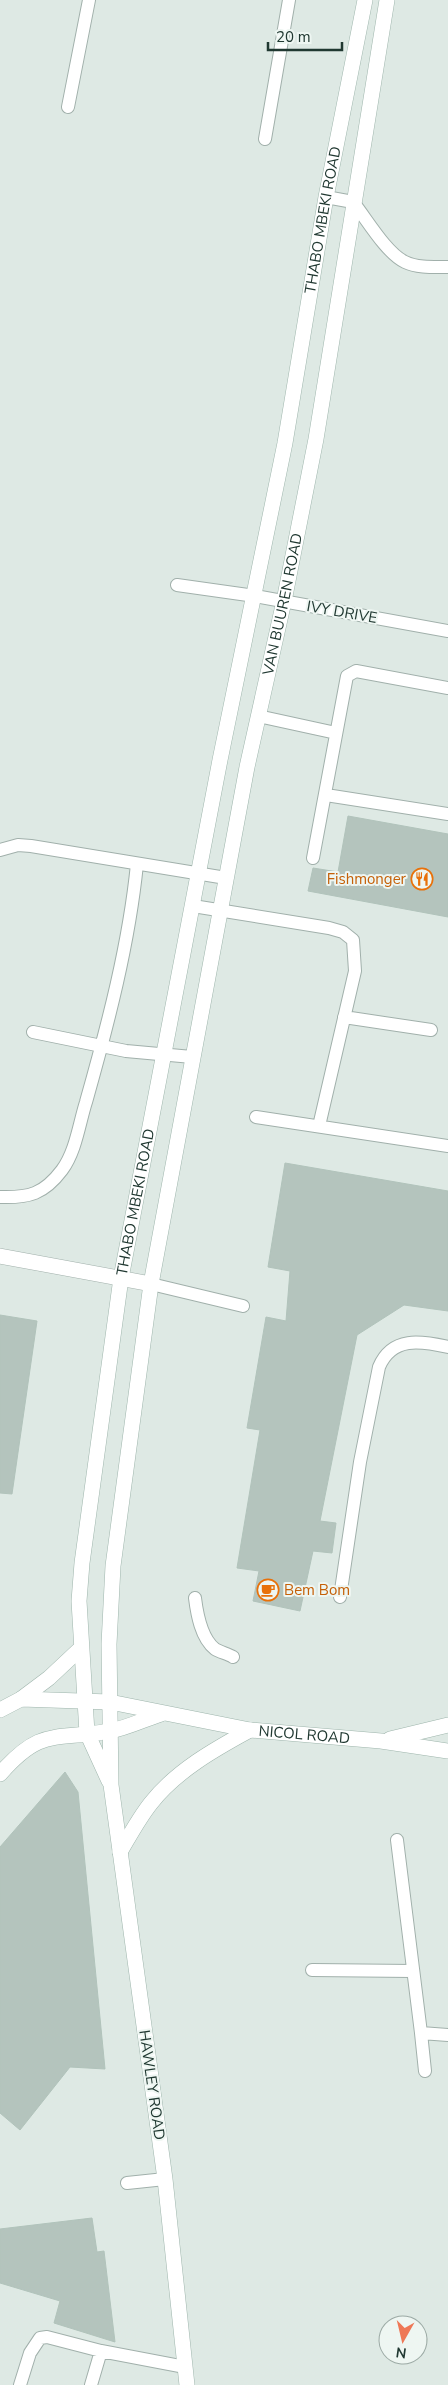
<svg xmlns="http://www.w3.org/2000/svg" width="448" height="2385" font-family="'Nunito Sans',sans-serif">
	<style>
		.building { fill: #b4c4bd; stroke: #b1c3bb }
		.lines { fill: none; stroke-linecap: round; stroke-linejoin: round }
		.service-casing { stroke: #a1b0ab; stroke-width: 14 }
		.minor-casing { stroke: #a1b0ab; stroke-width: 16 }
		.secondary-casing { stroke: #9eb5ac; stroke-width: 16 }
		.service { stroke: #fff; stroke-width: 12 }
		.minor { stroke: #fff; stroke-width: 15 }
		.secondary { stroke: #fff; stroke-width: 15 }
		.labels { text-anchor: middle; stroke-width: 4; stroke-linejoin: round; paint-order: stroke }
		.street-label { font-size: 15px; fill: #203831; stroke: #eef6f2 }
		.food-label { font-size: 15px; fill: #c56008; stroke: #eef6f2; text-anchor: end }
	</style>
	<rect width="100%" height="100%" fill="#dee9e4"/>
	<path class="building" d="M348,816L448,834V917L308,891L313,868L338,872Z
		M285,1163L448,1191V1311L404,1305L357,1335L320,1521L336,1523L332,1553L313,1551L300,1611L253,1601L259,1571L237,1568L260,1430L247,1428L266,1317L286,1321L290,1271L268,1267Z
		M0,1315L37,1321L12,1494L0,1493Z
		M65,1772L78,1792L105,2069L70,2067L20,2130L0,2113V1847Z
		M92,2218L97,2252L104,2251L115,2342L54,2323L60,2301L0,2283V2229Z"/>
	<g class="lines">
		<g class="service-casing">
			<path id="service" d="M68,107L89,0
				M265,139L289,0
				M326,197L353,202C366,218 386,253 405,262C417,268 434,267 448,267
				M177,585L255,596L448,631
				M258,716L336,733
				M326,795L448,814
				M0,850L18,845L31,846L226,878
				M313,858L347,676L356,671L448,688
				M193,906L329,928L343,932L353,940L355,971L319,1126
				M344,1017L431,1030
				M33,1032L126,1051L192,1057
				M256,1117L448,1146
				M0,1197C29,1198 44,1194 62,1170C76,1151 79,1124 86,1102C108,1024 129,944 137,864
				M151,1284L243,1306
				M340,1597L360,1462L379,1367C392,1336 421,1341 448,1347
				M195,1598C197,1614 201,1638 215,1649C220,1652 228,1654 233,1657
				M397,1840L421,2033L448,2035
				M312,1970L413,1971
				M421,2033L425,2071
				M127,2183L165,2179
				M20,2385L30,2353L40,2338L47,2337L101,2351L185,2367
				M91,2385L101,2351"/>
		</g>
		<g class="minor-casing">
			<path id="minor" d="M0,1256L151,1284"/>
		</g>
		<g class="secondary-casing">
			<g id="secondary">
				<path d="M21,1699L49,1678L81,1648"/>
				<path id="s1" d="M0,1710L21,1699L110,1702L250,1730L381,1741L448,1751"/>
				<path d="M390,1739L448,1725"/>
				<path d="M0,1774C42,1726 55,1741 110,1731C127,1728 145,1719 161,1714"/>
				<path id="s2" d="M109,1781L87,1733L79,1601L82,1563L121,1278L220,760L285,443L326,197L365,0"/>
				<path d="M120,1852C130,1835 139,1818 151,1803C176,1771 215,1749 250,1730"/>
				<path id="s3" d="M187,2385L165,2179L111,1785L109,1644L113,1566L151,1284L247,767L284,601L316,439L387,0"/>
			</g>
		</g>
		<use href="#service" class="service"/>
		<use href="#minor" class="minor"/>
		<use href="#secondary" class="secondary"/>
	</g>
	<defs>
		<g id="restaurant-ring" transform="scale(1.125)"><circle r="9.5" fill="#eef6f2" stroke="#e8710a" stroke-width="1.5"/><path d="M-5-6h1v4h1v-4h1v4h1v-4h1v5L-1.5 .5V6h-2V.5L-5-1ZM5-6V6H3V1.5H1.5Q1.5-4 5-6Z" fill="#e8710a"/></g>
		<g id="cafe-ring" transform="scale(1.125)"><circle r="9.5" fill="#eef6f2" stroke="#e8710a" stroke-width="1.5"/><path d="M-5.5-4.5H6V0H3Q3 3.5 0 3.5H-2.5Q-5.5 3.5-5.5 0ZM3-3.2v2h1.7v-2ZM-6 4.5H4V6H-6Z" fill="#e8710a"/></g>
	</defs>
	<g fill-rule="evenodd">
		<use href="#restaurant-ring" x="422" y="879"/>
		<use href="#cafe-ring" x="268" y="1590"/>
	</g>
	<g class="labels">
		<g class="street-label">
			<text dy="5" stroke="none"><textPath href="#s2" startOffset="1588">THABO MBEKI ROAD</textPath></text>
			<text dy="5" stroke="none"><textPath href="#s3" startOffset="1801">VAN BUUREN ROAD</textPath></text>
			<text transform="translate(342 612) rotate(10)" y="5">IVY DRIVE</text>
			<text dy="5" stroke="none"><textPath href="#s2" startOffset="588">THABO MBEKI ROAD</textPath></text>
			<text dy="5" stroke="none"><textPath href="#s1" startOffset="310">NICOL ROAD</textPath></text>
			<text transform="translate(152 2085) rotate(82)" y="5">HAWLEY ROAD</text>
		</g>
		<g class="food-label">
			<text x="406" y="884">Fishmonger</text>
			<text x="284" y="1595" text-anchor="start">Bem Bom</text>
		</g>
	</g>
	<g transform="translate(403 2340) rotate(188)"><circle r="24" fill="#eef6f2" stroke="#9caaa5"/>
	<path d="M0-4L9 19L0 12L-9 19Z" fill="#ee7857"/>
	<text y="-8" font-size="14" font-weight="bold" text-anchor="middle" fill="#203831">N</text>
	</g>
	<path d="M268 42v8h74v-8" fill="none" stroke="#203831" stroke-width="2.5"/>
	<text x="276" y="42" font-size="15" fill="#203831" stroke="#eef6f2" stroke-width="4" paint-order="stroke">20 m</text>
</svg>
